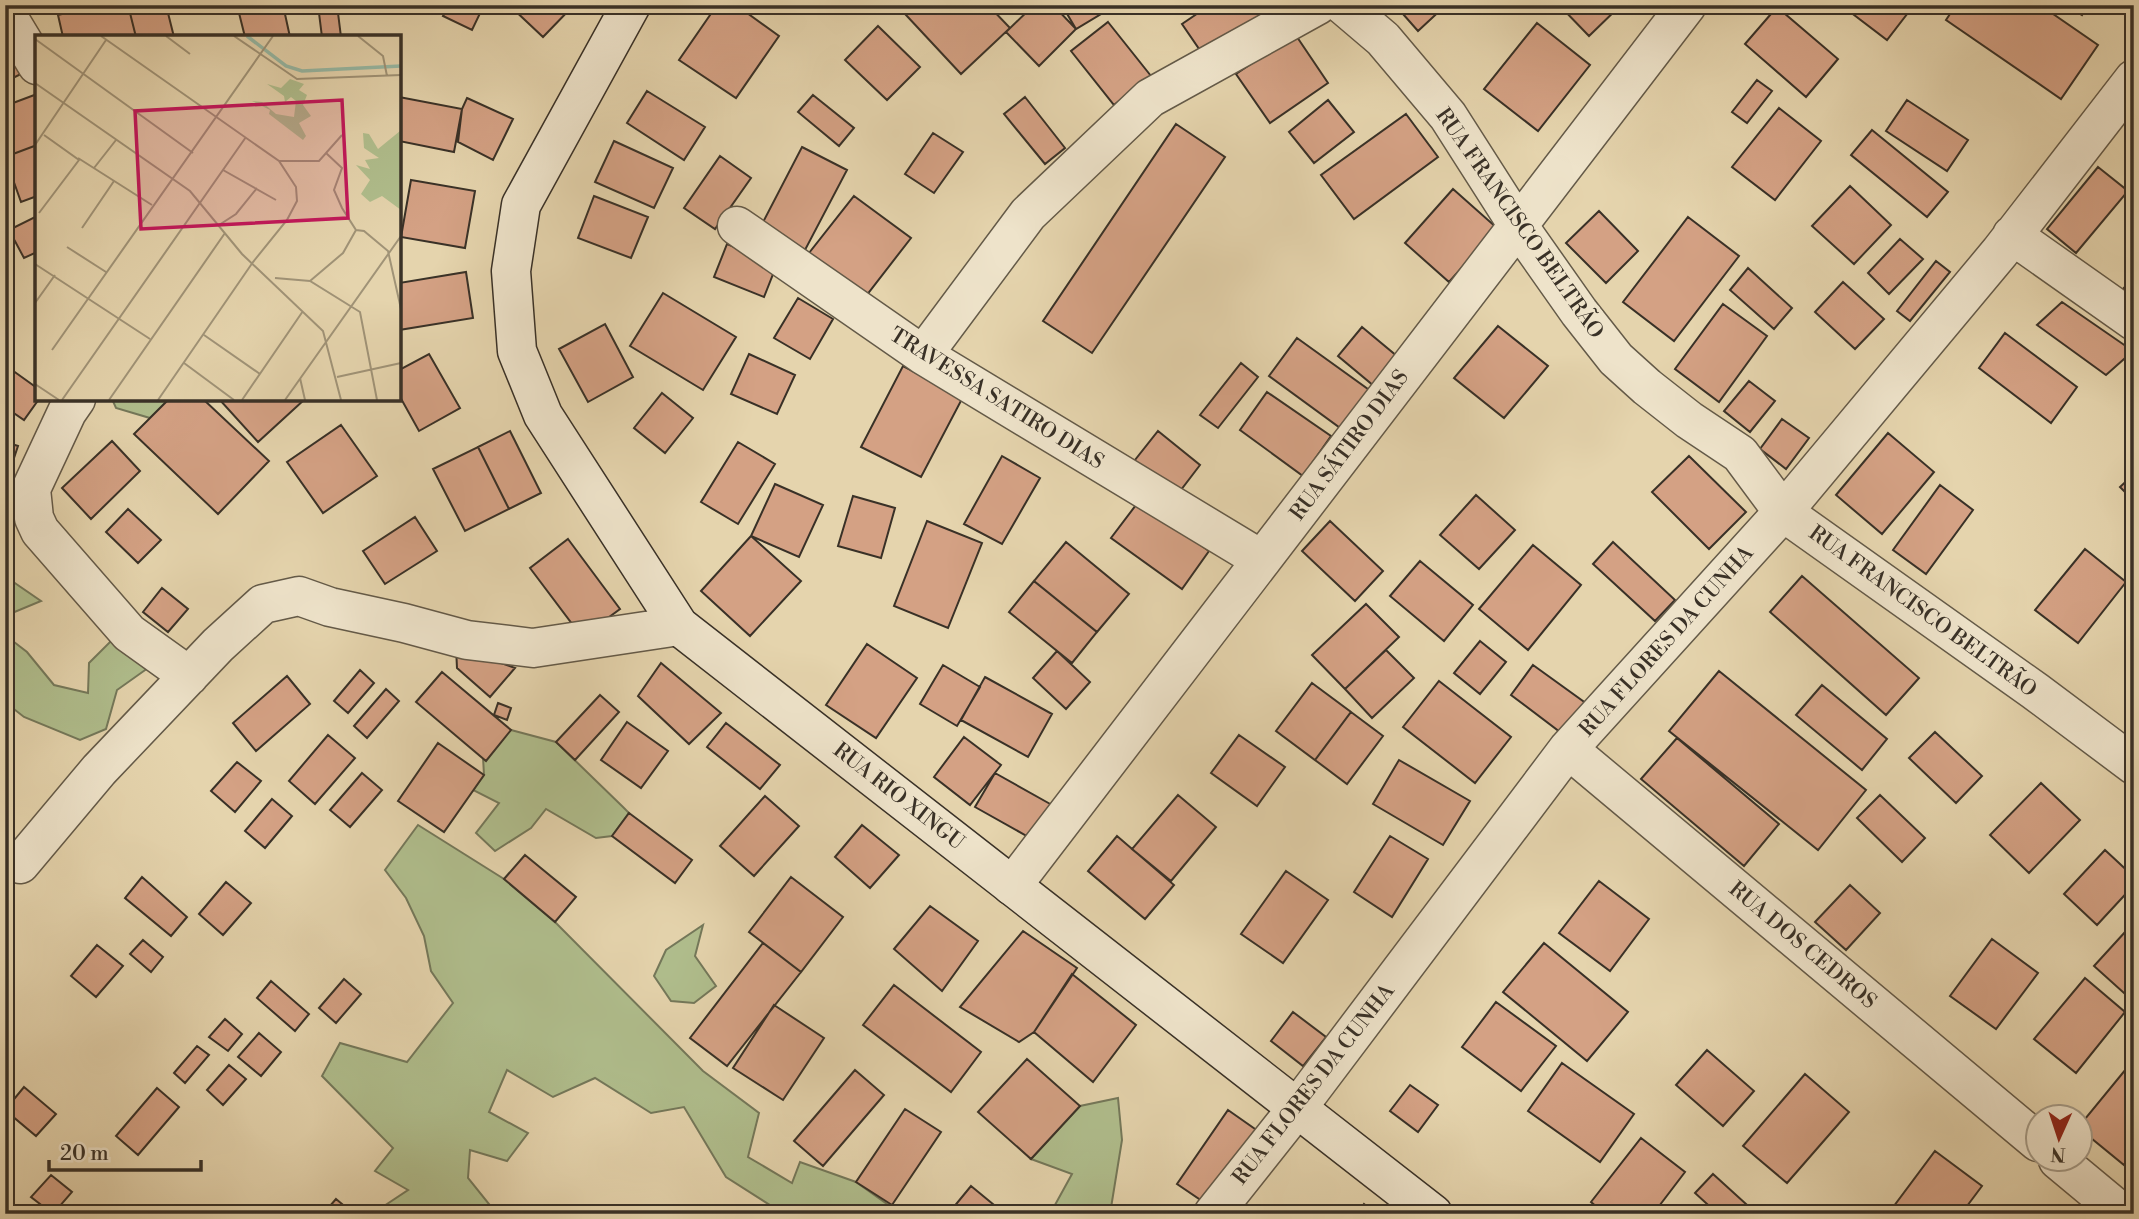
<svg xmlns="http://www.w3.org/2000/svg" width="2139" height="1219" font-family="'Libre Bodoni',serif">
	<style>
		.green { fill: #b0be8d; stroke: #74785a; stroke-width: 2 }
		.building { fill: #d4a184; stroke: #393127; stroke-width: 2 }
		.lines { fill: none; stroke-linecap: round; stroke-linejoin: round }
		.minor-casing { stroke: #645a48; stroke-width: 41 }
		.secondary-casing { stroke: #393127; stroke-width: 41 }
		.minor { stroke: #eee3ca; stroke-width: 38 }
		.secondary { stroke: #eee3ca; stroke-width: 38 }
		.labels { text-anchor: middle; stroke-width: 7; stroke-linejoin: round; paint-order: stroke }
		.street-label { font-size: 21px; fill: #393127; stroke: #eee3ca }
		.inset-river { fill: none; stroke: #97b9a5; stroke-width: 3.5 }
		.inset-road { fill: none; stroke: #a09377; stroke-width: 2 }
		.view { fill: #c2185b; fill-opacity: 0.15; stroke: #c2185b; stroke-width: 3.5 }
		.inset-edge { fill: none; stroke: #393127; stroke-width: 3.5 }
	</style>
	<rect width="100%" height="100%" fill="#e5d4ad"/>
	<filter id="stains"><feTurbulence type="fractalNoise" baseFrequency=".00286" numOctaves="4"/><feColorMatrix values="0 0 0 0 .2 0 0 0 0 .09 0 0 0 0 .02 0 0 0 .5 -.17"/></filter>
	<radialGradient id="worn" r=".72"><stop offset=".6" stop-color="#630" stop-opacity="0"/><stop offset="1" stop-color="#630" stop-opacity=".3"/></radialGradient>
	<path class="green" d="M112,399H169L150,418L116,408Z
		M5,577H6L41,601L5,616Z
		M5,635L27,652L54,685L88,693L89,663L113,639L148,668L117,690L106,729L80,740L24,717L5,702Z
		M511,730L556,742L623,807L629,813L612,836L596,838L546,809L531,828L495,851L476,833L499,803L473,790L484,775L483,757Z
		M418,825L504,879L555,922L703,1071L759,1113L748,1157L792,1183L800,1162L856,1182L901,1214H784L726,1177L684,1107L651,1113L595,1078L553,1097L507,1070L489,1112L528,1133L507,1161L470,1150L468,1178L489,1204L482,1214H372L408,1190L375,1171L393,1148L322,1076L340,1043L407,1062L453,1003L431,971L424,936L406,898L385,870Z
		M703,925L695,956L716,986L694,1003L671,1001L654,976L666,950Z
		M1118,1098L1122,1140L1110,1214H1050L1072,1174L1031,1159L1080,1106Z"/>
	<path class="building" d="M99,5H128L136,37H63L58,15Z
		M128,5H166L174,37H136Z
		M237,5H283L290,37H245Z
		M318,5H337L341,37H322Z
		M449,5H484L472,30L443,16Z
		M509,5H574L543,37Z
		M717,5H736L779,36L736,98L679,60Z
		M917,5H988L1010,28L961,74L906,15Z
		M1034,5H1053L1076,29L1039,66L1006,32Z
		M1078,5H1116L1076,29L1066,12Z
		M1210,5H1265L1271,14L1206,59L1182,24Z
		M1395,5H1446L1418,31Z
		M1559,5H1621L1589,36Z
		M1841,5H1914L1887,40Z
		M1956,5H2040L2098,45L2061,99L1946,20Z
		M2066,5H2088L2082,15Z
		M1777,7L1838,59L1806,97L1745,44Z
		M1108,22L1151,76L1114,105L1071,51Z
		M1537,23L1590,65L1538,131L1484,89Z
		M878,26L920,67L887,100L845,60Z
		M1295,34L1328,83L1270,123L1236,74Z
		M5,35L23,73L5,82Z
		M1757,80L1772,91L1747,123L1732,112Z
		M647,91L705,127L684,160L627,123Z
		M37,94V145L5,157V106Z
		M813,95L854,128L839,146L798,112Z
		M399,97L462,109L454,152L399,141Z
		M1025,97L1065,148L1045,164L1004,114Z
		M467,98L513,119L493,160L458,142L462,109Z
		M1328,100L1354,132L1314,163L1289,132Z
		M1907,100L1968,140L1947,171L1886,131Z
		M1779,108L1821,141L1775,200L1732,167Z
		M1406,114L1438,157L1354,219L1321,175Z
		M1176,124L1225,157L1092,353L1043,321Z
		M1872,130L1948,192L1927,217L1851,155Z
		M933,133L963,152L934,193L905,174Z
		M614,141L673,168L654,208L595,182Z
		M37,145V196L21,202L5,157Z
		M802,147L847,170L805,250L761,226Z
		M720,156L751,178L715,229L684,208Z
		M2098,167L2128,191L2076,253L2047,229Z
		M411,180L475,191L465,248L401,237Z
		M1850,186L1891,225L1854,264L1812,226Z
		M1453,189L1497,228L1449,282L1405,243Z
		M594,196L648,217L631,258L578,238Z
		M854,196L911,238L866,296L809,253Z
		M1599,211L1638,251L1606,283L1566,243Z
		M37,216V252L24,258L9,230Z
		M1688,217L1739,256L1674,341L1623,302Z
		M1900,239L1923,259L1889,294L1868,273Z
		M727,244L777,264L764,297L714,277Z
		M1936,261L1950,272L1910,321L1897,311Z
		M1748,268L1792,308L1774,329L1730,290Z
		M466,272L473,318L399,330V283Z
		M2134,277V298L2123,289Z
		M1843,282L1884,319L1855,349L1815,312Z
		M663,293L736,337L703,390L630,346Z
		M798,298L833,319L810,359L774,338Z
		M2062,302L2133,351L2106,375L2037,325Z
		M1723,304L1767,336L1719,402L1675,369Z
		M605,324L633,377L588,402L559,349Z
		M1498,326L1548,366L1504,418L1454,378Z
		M1362,327L1404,362L1380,391L1338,356Z
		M2005,333L2077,387L2051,423L1979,368Z
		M1297,338L1372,392L1343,430L1269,376Z
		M429,354L460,408L419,431L399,395V370Z
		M749,354L795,375L777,414L731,394Z
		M1241,363L1258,377L1218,428L1200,415Z
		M5,365L37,388V399H39L24,420L5,407Z
		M903,366L963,397L921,477L861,447Z
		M1749,381L1775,401L1750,432L1724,411Z
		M1267,392L1331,436L1303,476L1240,430Z
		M662,393L693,418L665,453L634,428Z
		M169,399H203L269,461L218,514L134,434Z
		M219,399H305L258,442Z
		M1782,419L1809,438L1786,469L1760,449Z
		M341,425L377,476L323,513L287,462Z
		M510,431L541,493L509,509L478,447Z
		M1158,431L1200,465L1174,499L1131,465Z
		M1888,433L1934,472L1882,534L1836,495Z
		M112,441L140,471L91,519L62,488Z
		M5,442L18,446L7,479L5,478Z
		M738,442L775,464L738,524L701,502Z
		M478,447L509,509L465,531L433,469Z
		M1002,456L1040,478L1002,544L964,524Z
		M1689,456L1746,512L1709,549L1652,492Z
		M2134,474V501L2120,487Z
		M775,484L823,505L799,557L751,536Z
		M1940,485L1973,510L1926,574L1893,550Z
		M1476,495L1515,530L1479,569L1440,535Z
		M853,496L895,508L881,558L838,546Z
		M1139,501L1209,551L1182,589L1111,538Z
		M128,509L161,540L138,563L106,532Z
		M415,517L437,551L385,584L363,551Z
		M927,521L982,543L948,628L894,606Z
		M1330,521L1383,571L1355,601L1302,551Z
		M751,536L801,581L750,636L701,591Z
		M568,539L620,609L582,637L530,568Z
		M1066,542L1129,594L1097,632L1034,581Z
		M1613,542L1675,600L1655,621L1593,564Z
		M1533,545L1581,585L1528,650L1479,609Z
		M2085,549L2126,582L2078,643L2035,610Z
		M1420,561L1473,605L1444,641L1390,596Z
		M1802,576L1919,678L1886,715L1770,612Z
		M1034,581L1097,632L1072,663L1009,612Z
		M162,588L188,609L168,632L143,612Z
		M1366,604L1399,637L1345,689L1312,655Z
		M1480,641L1506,662L1480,694L1454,673Z
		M867,644L917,678L876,738L826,705Z
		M456,647L515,668L490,697L457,668Z
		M1386,650L1414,678L1372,718L1345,689Z
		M1057,651L1090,682L1066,709L1033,678Z
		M661,663L721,713L689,744L638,696Z
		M943,665L980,687L957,726L920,704Z
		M1533,665L1587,704L1564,735L1511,695Z
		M360,670L374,683L348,713L334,701Z
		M1719,671L1866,790L1818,850L1669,731Z
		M442,672L511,730L486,761L416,702Z
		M287,676L310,704L256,751L233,723Z
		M985,677L1052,714L1028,757L961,720Z
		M1439,681L1511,737L1475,783L1403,727Z
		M1312,683L1351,712L1315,760L1276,731Z
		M1822,685L1887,739L1862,770L1796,715Z
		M386,689L399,701L367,738L354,726Z
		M600,695L619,712L575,760L556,742Z
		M498,703L511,708L507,720L494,715Z
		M1351,712L1383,736L1347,784L1315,760Z
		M627,722L668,751L641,788L601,760Z
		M726,723L780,765L760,789L707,747Z
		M1935,732L1982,776L1956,803L1909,758Z
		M328,735L355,758L315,804L289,781Z
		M1239,735L1285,767L1257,806L1211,773Z
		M964,737L1001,765L970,805L934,777Z
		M1677,738L1779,824L1744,866L1641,779Z
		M438,743L484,775L444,832L398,801Z
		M1399,760L1470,801L1443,845L1373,804Z
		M237,762L261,781L235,812L211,791Z
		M362,773L382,790L350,827L330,810Z
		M995,773L1052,805L1032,839L975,807Z
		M2041,783L2080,820L2029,873L1990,835Z
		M1178,795L1216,827L1171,881L1132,849Z
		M1880,795L1925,838L1902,862L1857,818Z
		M765,796L799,826L754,876L720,846Z
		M272,799L292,816L265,848L245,831Z
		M629,813L692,860L675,883L612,836Z
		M862,825L899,855L870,888L835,857Z
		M1117,836L1174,885L1145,919L1088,871Z
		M1390,836L1428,859L1392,917L1354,892Z
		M2105,850L2134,877V885L2097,925L2064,894Z
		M525,855L576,897L555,922L504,879Z
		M1286,871L1328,900L1283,963L1241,934Z
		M142,877L187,917L171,936L125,898Z
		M791,877L843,917L801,972L749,932Z
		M1599,881L1649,919L1610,971L1559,933Z
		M226,882L251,903L223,935L199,914Z
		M1850,885L1880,913L1846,950L1815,922Z
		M930,906L978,941L942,991L894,949Z
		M1023,931L1077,968L1034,1032L1019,1042L960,1007Z
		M2126,931L2134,938V1002L2094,966Z
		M1992,939L2038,973L1996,1029L1950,996Z
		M143,940L163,957L151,972L130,954Z
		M763,943L801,972L727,1066L690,1038Z
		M1544,943L1628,1012L1587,1061L1503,992Z
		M97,945L123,966L96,997L71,976Z
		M1072,974L1136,1025L1093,1082L1034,1032Z
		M2085,978L2125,1012L2076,1073L2034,1039Z
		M344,979L361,994L336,1023L319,1008Z
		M271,981L309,1014L295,1031L257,998Z
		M894,985L981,1052L951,1092L863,1025Z
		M1496,1002L1556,1046L1521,1091L1462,1047Z
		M774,1005L824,1038L783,1100L733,1068Z
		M1293,1012L1326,1037L1303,1066L1271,1041Z
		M225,1019L242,1034L228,1051L209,1037Z
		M259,1033L281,1052L261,1076L238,1057Z
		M197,1046L209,1055L185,1083L174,1073Z
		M1707,1050L1754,1091L1723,1126L1676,1085Z
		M1027,1059L1080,1106L1031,1159L978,1112Z
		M1562,1063L1634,1114L1600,1162L1528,1111Z
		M229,1065L246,1079L223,1105L207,1090Z
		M2126,1069L2134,1076V1153L2124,1165L2080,1129V1125Z
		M855,1070L884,1095L823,1166L794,1141Z
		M1805,1074L1849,1112L1787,1183L1743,1146Z
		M1410,1085L1438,1105L1418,1132L1390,1111Z
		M24,1087L56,1114L36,1136L5,1110Z
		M157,1088L179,1107L138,1155L116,1136Z
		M905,1109L941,1132L892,1205L856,1182Z
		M1228,1110L1265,1136L1214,1209L1177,1184Z
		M1641,1138L1685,1172L1653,1214H1605L1591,1202Z
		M1935,1151L1982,1186L1961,1214H1888Z
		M1713,1174L1757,1214H1718L1695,1193Z
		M51,1175L72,1192L53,1214L31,1197Z
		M971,1186L1005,1214H948Z
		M336,1199L354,1214H323Z
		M1364,1204L1377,1214H1357Z"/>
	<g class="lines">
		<g class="minor-casing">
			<path id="minor" d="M1343,5L1383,39L1448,116L1517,224L1579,312L1616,359L1647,387L1689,420L1740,454L1783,512L2035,691L2134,765
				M5,12L37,65
				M737,226L923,355L1262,560
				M2012,235L2134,321
				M923,355L1028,214L1150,98L1318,5
				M76,399L67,412L31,489L34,518L40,531L129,633L189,676
				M1568,749L2038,1142
				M20,864L99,770L218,645L263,604L299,596L330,607L404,623L467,640L533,648L679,626
				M1012,886L1687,5
				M2058,1160L2123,1214
				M1213,1214L1298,1107L1568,749L1783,512L2000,252L2134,79"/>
		</g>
		<g class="secondary-casing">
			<path id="secondary" d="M631,5L521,205L511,271L517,351L543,415L679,626L1433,1214"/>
		</g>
		<use href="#minor" class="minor"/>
		<use href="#secondary" class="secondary"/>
	</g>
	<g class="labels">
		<g class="street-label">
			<text transform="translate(1520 223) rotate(55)" y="7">RUA FRANCISCO BELTRÃO</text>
			<text transform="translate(997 398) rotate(32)" y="7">TRAVESSA SATIRO DIAS</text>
			<text transform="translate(1349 445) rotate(-53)" y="7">RUA SÁTIRO DIAS</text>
			<text transform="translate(1923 611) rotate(36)" y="7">RUA FRANCISCO BELTRÃO</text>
			<text transform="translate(1666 641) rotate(-48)" y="7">RUA FLORES DA CUNHA</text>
			<text transform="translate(899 796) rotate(38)" y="7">RUA RIO XINGU</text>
			<text transform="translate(1803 945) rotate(40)" y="7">RUA DOS CEDROS</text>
			<text transform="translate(1313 1084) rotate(-52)" y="7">RUA FLORES DA CUNHA</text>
		</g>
	</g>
	<g transform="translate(35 35)">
		<rect width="366" height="366" fill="#e5d4ad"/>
		<path d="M255,44L269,49L264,55L272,60L268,70L276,81L264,88L271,101L268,105L234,79L235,75L217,66L227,67L241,79L259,82L261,66L256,62L250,67L249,61L232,49L246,53ZM365,96L366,105V175L347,161L335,167L326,159L335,145L321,130L335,134L330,125L344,123L329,113L328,98L334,99L343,114Z" fill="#b0be8d"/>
		<path class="inset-river" d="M212,1L251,31L267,36L366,31"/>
		<path class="inset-road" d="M66,1L244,126L261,152L262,166L252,185L218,227L123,365M131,1L155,19M199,1L262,44L366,40M323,1L348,21L352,41M0,4L158,118M0,48L155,156L207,219L288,296L306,365M0,110L71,5M291,118L307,133L299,155L307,173L321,195L329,196L353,216L366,274M43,123L117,170M244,126H284L307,100M59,133L81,105M188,135L241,165M4,178L44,125L9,100M184,190L201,179L222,153M47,193L79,146M32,212L71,237M0,229L115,304M240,243L275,246L325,277L342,365M275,246L308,218L321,195M0,268L20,240M169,300L225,339M17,315L238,1M149,328L199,365M302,342L366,328M265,343L270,365M0,349L24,365M27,365L211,102M74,365L190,198M207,365L268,276M250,365L366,201"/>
		<path class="view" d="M307,65L313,183L106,194L100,76Z"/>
		<rect width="366" height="366" class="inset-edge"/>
	</g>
	<rect width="2139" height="1219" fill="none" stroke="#e5d4ad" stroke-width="28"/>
	<rect x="7" y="7" width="2125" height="1205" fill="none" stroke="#393127" stroke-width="3.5"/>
	<rect x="14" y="14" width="2111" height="1191" fill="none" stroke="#393127" stroke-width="2"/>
	<g transform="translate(2059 1138) rotate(183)"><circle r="33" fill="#eee3ca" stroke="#a69c89" stroke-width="2"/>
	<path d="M0-5L12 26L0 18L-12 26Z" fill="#8f2418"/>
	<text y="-10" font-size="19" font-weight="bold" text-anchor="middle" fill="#393127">N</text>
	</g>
	<path d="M49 1160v10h152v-10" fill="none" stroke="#393127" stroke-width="3.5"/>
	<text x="60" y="1160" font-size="21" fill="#393127" stroke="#eee3ca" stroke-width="5" paint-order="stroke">20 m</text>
	<rect width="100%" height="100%" filter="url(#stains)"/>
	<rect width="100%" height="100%" fill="url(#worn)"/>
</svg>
